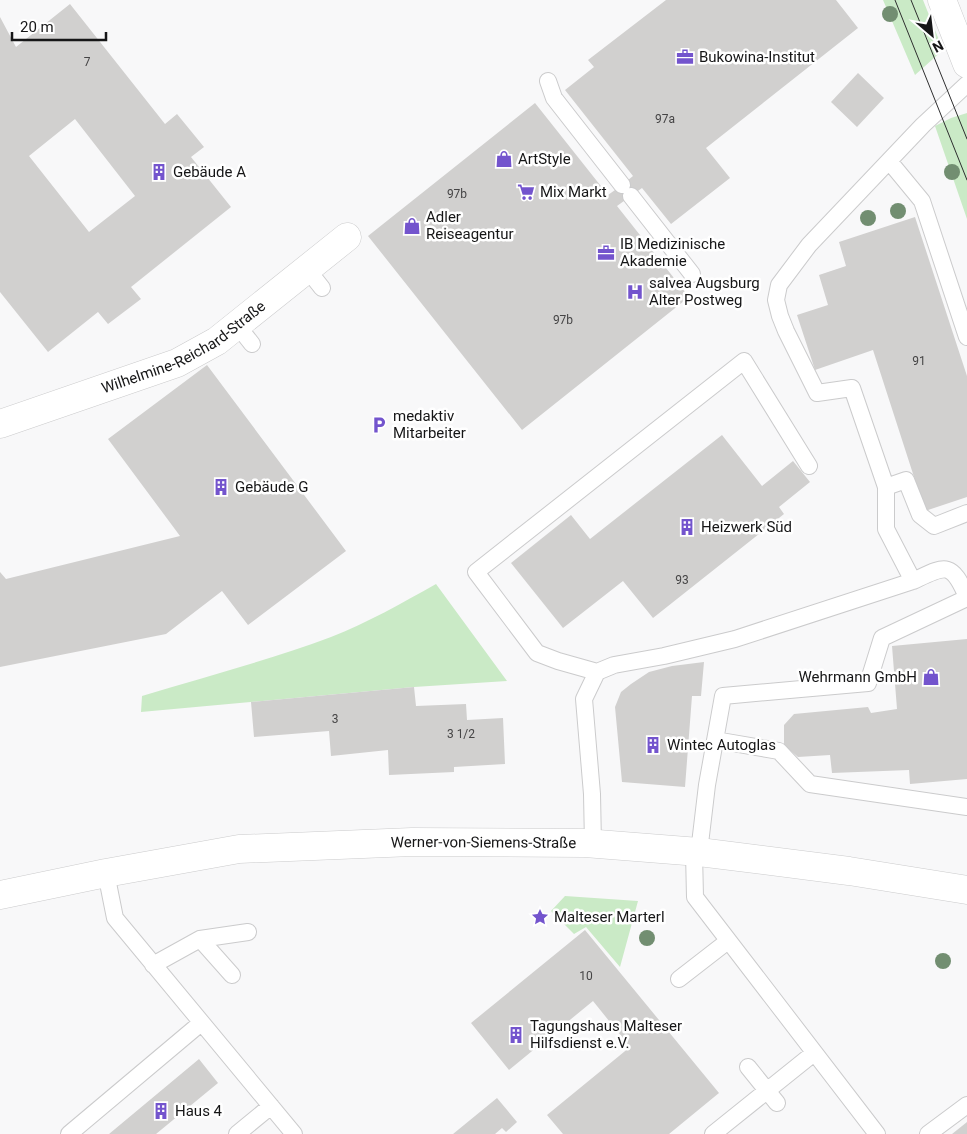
<svg xmlns="http://www.w3.org/2000/svg" width="967" height="1134" font-family="Roboto,sans-serif">
	<style>
		.green { fill: #caeac6 }
		.building { fill: #d1d0cf; fill-rule: evenodd }
		.lines { fill: none; stroke-linecap: round; stroke-linejoin: round }
		.lane-casing { stroke: #cbcbcc; stroke-width: 18 }
		.street-casing { stroke: #cbcbcc; stroke-width: 29 }
		.secondary-casing { stroke: #cbcbcc; stroke-width: 29 }
		.lane { stroke: #fff; stroke-width: 16 }
		.street { stroke: #fff; stroke-width: 28 }
		.secondary { stroke: #fff; stroke-width: 28 }
		.tram { stroke: #2d2d2e; stroke-width: 1 }
		.tree { fill: #728e71 }
		.labels { text-anchor: middle; stroke-width: 5; stroke-linejoin: round; paint-order: stroke }
		.number-label { font-size: 12px; fill: #454445 }
		.poi-label { font-size: 15px; fill: #161617; stroke: #fff; text-anchor: start }
		.street-label { font-size: 15px; fill: #161617; stroke: #fff }
	</style>
	<rect width="100%" height="100%" fill="#f8f8f9"/>
	<path class="green" d="M883,0H923L943,50L915,75Z
		M967,113V219L935,126L951,118Z
		M436,584L507,681L414,687L141,712L142,696C205,677 269,660 331,637C367,623 402,603 436,584Z
		M565,896L638,901L620,967L586,927L574,934L551,911Z"/>
	<path class="building" d="M666,0H836L858,28L706,148L730,178L671,224L642,188L617,206L689,297L522,430L368,236L535,103L608,195L622,185L633,176L565,90L594,67L588,60Z
		M70,4L165,124L177,114L204,147L191,157L231,207L131,287L141,299L108,324L98,312L48,352L0,292V17L16,47ZM75,119L135,196L89,232L29,156Z
		M858,73L884,98L857,127L831,102Z
		M915,217L967,376V497L925,511L873,350L815,370L797,315L828,305L819,275L846,266L839,242Z
		M207,365L346,551L248,625L222,591L166,634L0,667V572L6,579L180,536L108,439Z
		M722,435L762,486L793,461L810,482L779,507L784,514L653,618L623,581L563,628L511,563L571,515L590,539Z
		M967,639V779L910,784L909,770L832,773L830,755L798,757L784,745V725L794,714L868,707L871,713L897,709L892,646Z
		M704,662L701,696H692L685,787L622,782L615,707L621,692L631,684L649,672L672,666Z
		M414,687L416,706L466,704L467,720L503,718L505,764L454,767V772L389,775L388,750L331,756L329,731L254,737L251,702Z
		M585,930L719,1093L669,1134H563L547,1115L630,1047L593,1001L509,1070L471,1023Z
		M199,1059L218,1083L156,1134H109Z
		M497,1098L517,1122L506,1132L502,1128L495,1134H453Z
		M967,1122V1134H952Z"/>
	<g class="lines">
		<g class="lane-casing">
			<path id="lane" d="M548,81L554,98L622,185
				M889,161L922,201L967,337
				M631,196L692,274
				M307,269L322,288
				M237,325L252,344
				M886,487L906,480L920,515L934,526L967,513
				M913,581L886,529V487L852,388L817,393L786,331L780,316L776,300L779,285L809,245L923,125L967,84
				M597,672L558,661L537,653L476,572L744,361L809,466
				M715,740L779,751L810,784L967,807
				M593,844L592,794L584,699L597,672L614,665L664,656L735,639L913,581C945,566 951,560 967,597
				M699,852L707,785L723,696L868,683L882,638L967,598
				M694,853L695,897L877,1134
				M106,873L115,918L294,1134
				M200,939L232,975
				M153,965L200,939L248,932
				M679,979L728,941
				M748,1067L777,1103
				M69,1134L201,1023
				M237,1134L271,1106
				M713,1134L814,1053
				M928,1134L967,1105"/>
		</g>
		<g class="street-casing">
			<g id="street">
				<path id="s1" d="M0,424L177,363L217,341L347,237"/>
			</g>
		</g>
		<g class="secondary-casing">
			<g id="secondary">
				<path d="M942,0L967,64"/>
				<path id="s2" d="M0,895L106,873L239,849L412,842L585,843L699,852L849,871L967,890"/>
			</g>
		</g>
		<use href="#lane" class="lane"/>
		<use href="#street" class="street"/>
		<use href="#secondary" class="secondary"/>
		<path class="tram" d="M895,0L967,180
			M911,0L967,139"/>
	</g>
	<g class="tree">
		<circle cx="890" cy="14" r="8"/>
		<circle cx="952" cy="172" r="8"/>
		<circle cx="898" cy="211" r="8"/>
		<circle cx="868" cy="218" r="8"/>
		<circle cx="647" cy="938" r="8"/>
		<circle cx="943" cy="961" r="8"/>
	</g>
	<defs>
		<g id="office-bare" transform="scale(1.35)"><path d="M-6-3h4V-5.5h4V-3h4V5H-6ZM-1-4.5V-3h2v-1.5ZM-6 0V1H6V0Z" fill="#7354cd" stroke="#fff" stroke-width="2.5" paint-order="stroke"/></g>
		<g id="shop-bare" transform="scale(1.35)"><path d="M-5-2.5h2.3a2.7 3.5 0 0 1 5.4 0H5L5.5 6h-11ZM-1.5-2.5h3a1.5 2.3 0 0 0-3 0Z" fill="#7354cd" stroke="#fff" stroke-width="2.5" paint-order="stroke"/></g>
		<g id="building-bare" transform="scale(1.35)"><path d="M-4-6H4V6H1V3H-1V6H-4ZM-2.5-4.3h1.7v1.8h-1.7ZM.8-4.3h1.7v1.8H.8ZM-2.5-1h1.7V.8h-1.7ZM.8-1h1.7V.8H.8Z" fill="#7354cd" stroke="#fff" stroke-width="2.5" paint-order="stroke"/></g>
		<g id="supermarket-bare" transform="scale(1.35)"><path d="M-6-5.5h2.5l.6 2H6L4.5 2H-2.5L-4.4-4H-6ZM-1.5 3.2a1.3 1.3 0 1 0 .1 0ZM3 3.2a1.3 1.3 0 1 0 .1 0Z" fill="#7354cd" stroke="#fff" stroke-width="2.5" paint-order="stroke"/></g>
		<g id="hospital-bare" transform="scale(1.35)"><path d="M-5-5h3v3.5h4V-5h3V5h-3V1.5h-4V5h-3Z" fill="#7354cd" stroke="#fff" stroke-width="2.5" paint-order="stroke"/></g>
		<g id="parking-bare" transform="scale(1.35)"><path d="M-3.5-5.5H1a3.5 3.5 0 0 1 0 7H-1V5.5H-3.5ZM-1-3.4V-.6H.8a1.4 1.4 0 0 0 0-2.8Z" fill="#7354cd" stroke="#fff" stroke-width="2.5" paint-order="stroke"/></g>
		<g id="sight-bare" transform="scale(1.35)"><path d="M0-6L1.8-2.2L6-1.7L2.9 1.2L3.7 5.4L0 3.3L-3.7 5.4L-2.9 1.2L-6-1.7L-1.8-2.2Z" fill="#7354cd" stroke="#fff" stroke-width="2.5" paint-order="stroke"/></g>
	</defs>
	<g fill-rule="evenodd">
		<use href="#office-bare" x="685" y="57"/>
		<use href="#shop-bare" x="504" y="159"/>
		<use href="#building-bare" x="159" y="172"/>
		<use href="#supermarket-bare" x="526" y="192"/>
		<use href="#shop-bare" x="412" y="226"/>
		<use href="#office-bare" x="606" y="253"/>
		<use href="#hospital-bare" x="635" y="292"/>
		<use href="#parking-bare" x="379" y="425"/>
		<use href="#building-bare" x="221" y="487"/>
		<use href="#building-bare" x="687" y="527"/>
		<use href="#shop-bare" x="931" y="677"/>
		<use href="#building-bare" x="653" y="745"/>
		<use href="#sight-bare" x="540" y="917"/>
		<use href="#building-bare" x="516" y="1035"/>
		<use href="#building-bare" x="161" y="1111"/>
	</g>
	<g class="labels">
		<g class="number-label">
			<text x="87" y="66">7</text>
			<text x="665" y="123">97a</text>
			<text x="457" y="198">97b</text>
			<text x="563" y="324">97b</text>
			<text x="919" y="365">91</text>
			<text x="682" y="584">93</text>
			<text x="335" y="723">3</text>
			<text x="461" y="738">3 1/2</text>
			<text x="586" y="980">10</text>
		</g>
		<g class="poi-label">
			<text x="699" y="62">Bukowina-Institut</text>
			<text x="518" y="164">ArtStyle</text>
			<text x="173" y="177">Gebäude A</text>
			<text x="540" y="197">Mix Markt</text>
			<text x="426" y="222">Adler<tspan x="426" dy="17">Reiseagentur</tspan></text>
			<text x="620" y="249">IB Medizinische<tspan x="620" dy="17">Akademie</tspan></text>
			<text x="649" y="288">salvea Augsburg<tspan x="649" dy="17">Alter Postweg</tspan></text>
			<text x="393" y="421">medaktiv<tspan x="393" dy="17">Mitarbeiter</tspan></text>
			<text x="235" y="492">Gebäude G</text>
			<text x="701" y="532">Heizwerk Süd</text>
			<text x="917" y="682" text-anchor="end">Wehrmann GmbH</text>
			<text x="667" y="750">Wintec Autoglas</text>
			<text x="554" y="922">Malteser Marterl</text>
			<text x="530" y="1031">Tagungshaus Malteser<tspan x="530" dy="17">Hilfsdienst e.V.</tspan></text>
			<text x="175" y="1116">Haus 4</text>
		</g>
		<g class="street-label">
			<text dy="5" stroke="none"><textPath href="#s1" startOffset="200">Wilhelmine-Reichard-Straße</textPath></text>
			<text dy="5" stroke="none"><textPath href="#s2" startOffset="488">Werner-von-Siemens-Straße</textPath></text>
		</g>
	</g>
	<g transform="translate(932 35) rotate(152)" stroke="#ffffff" stroke-width="4" paint-order="stroke">
	<path d="M0-4L9 19L0 12L-9 19Z" fill="#161617"/>
	<text y="-8" font-size="14" font-weight="bold" text-anchor="middle" fill="#161617">N</text>
	</g>
	<path d="M12 32v8h94v-8" fill="none" stroke="#161617" stroke-width="2.5"/>
	<text x="20" y="32" font-size="15" fill="#161617" stroke="#ffffff" stroke-width="4" paint-order="stroke">20 m</text>
</svg>
